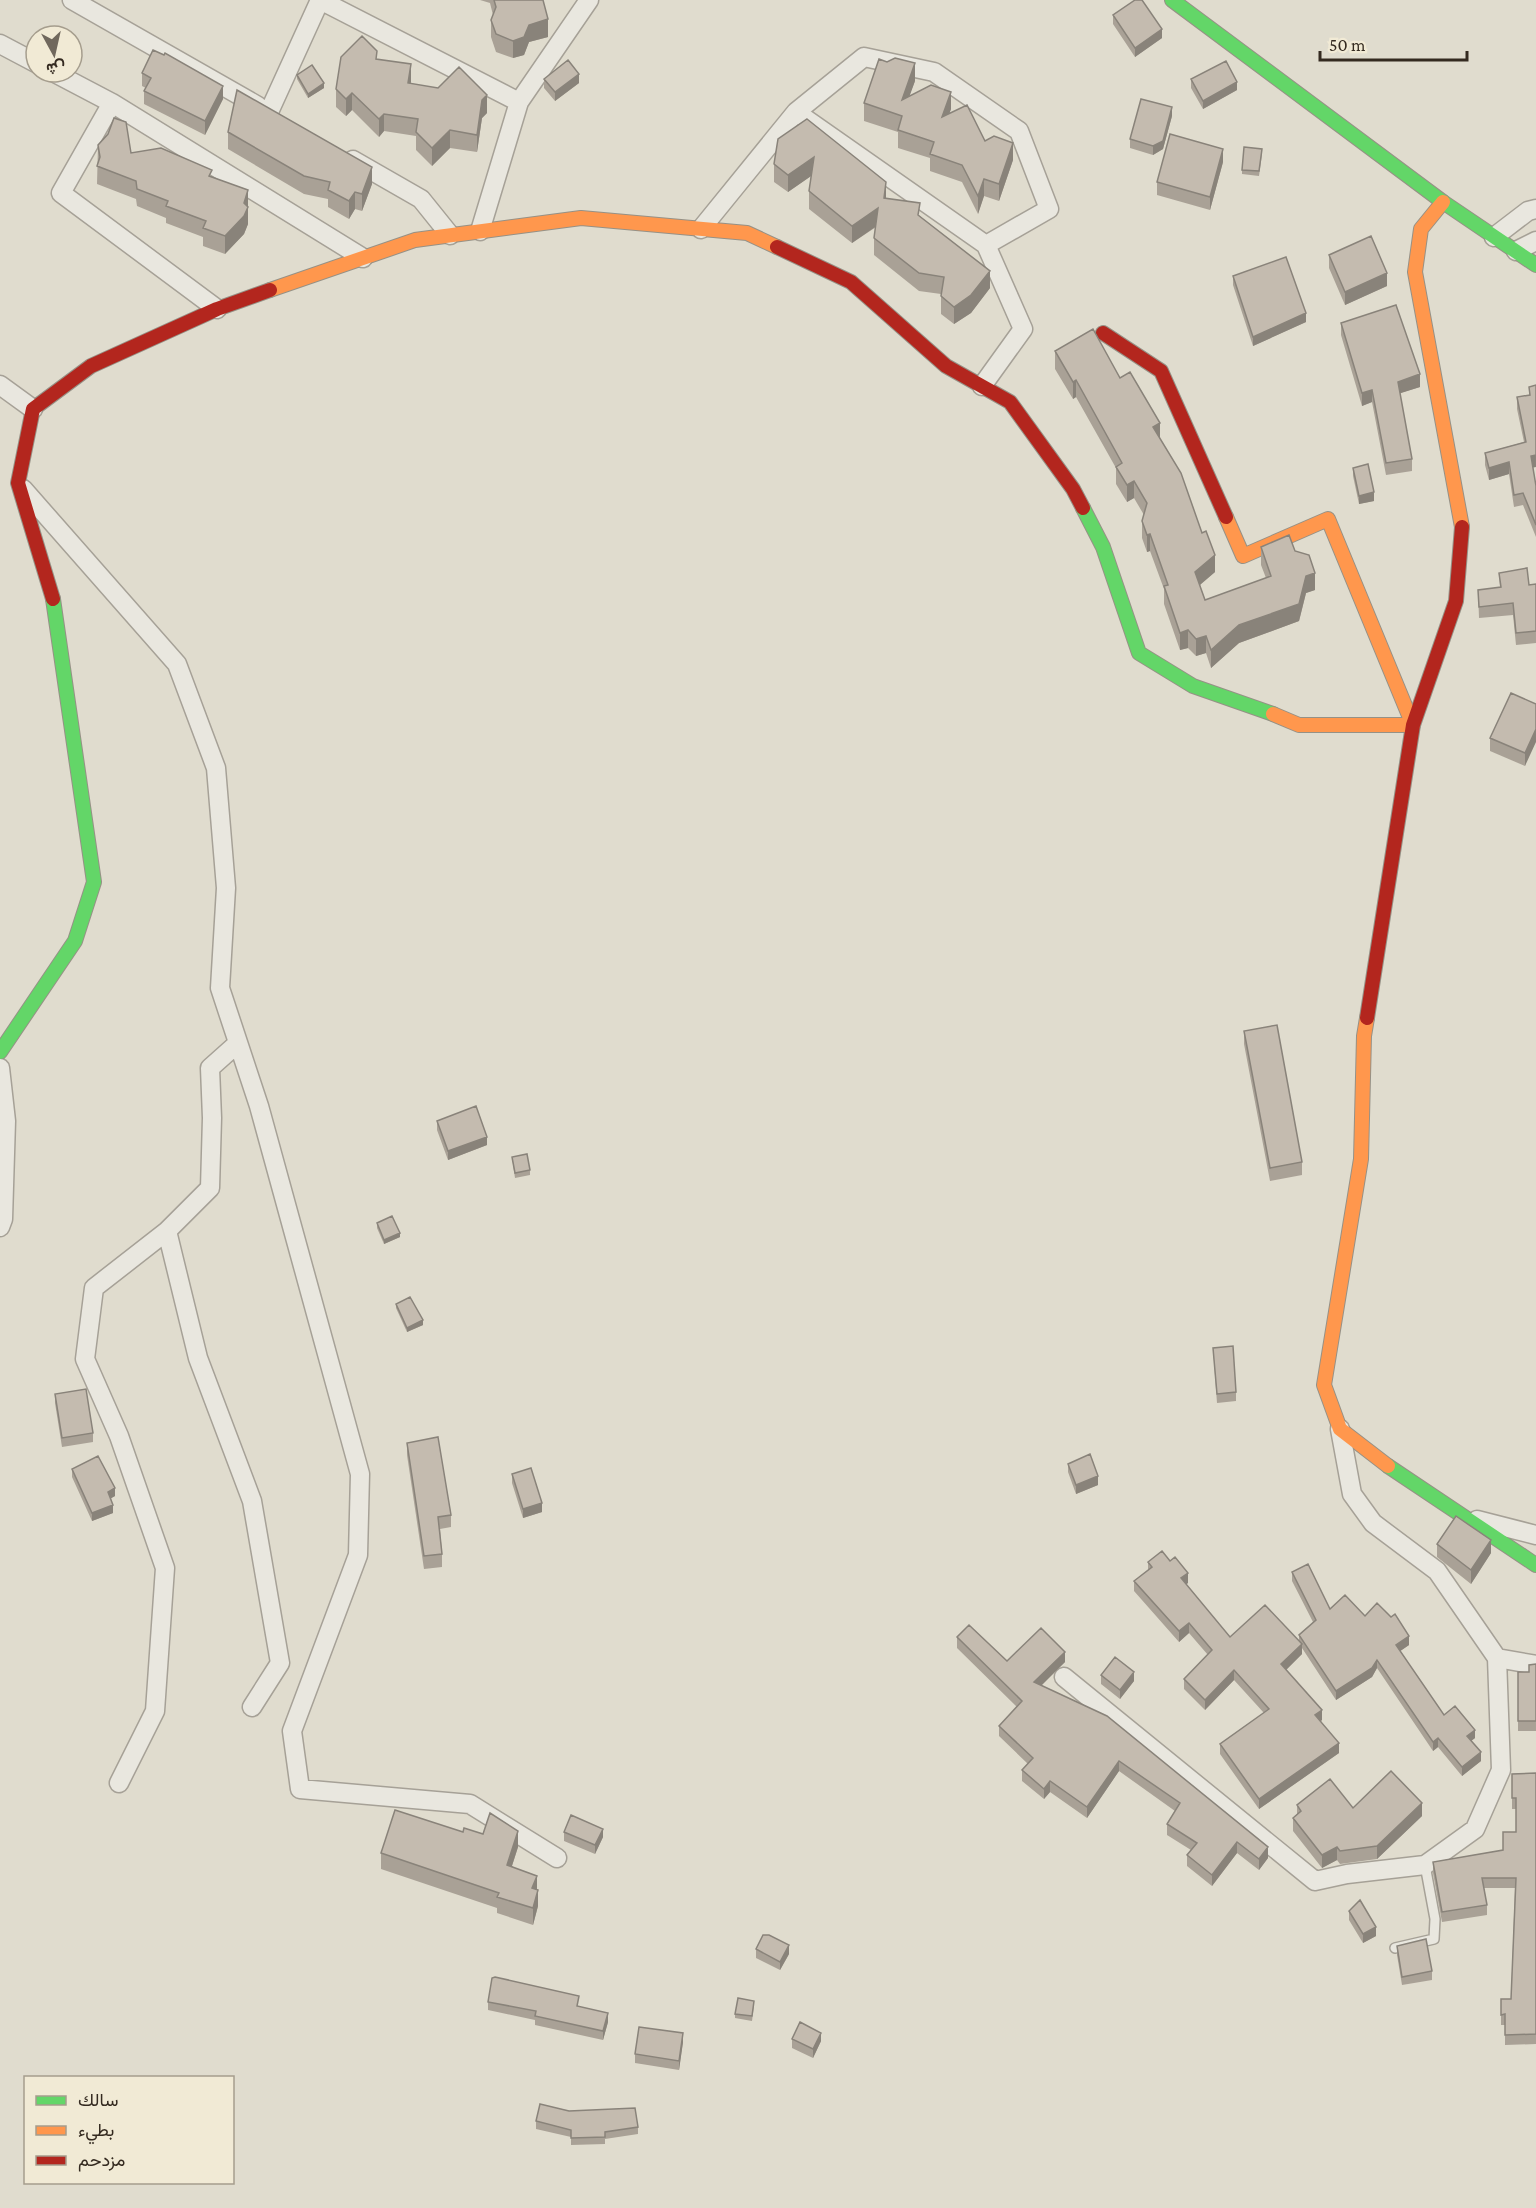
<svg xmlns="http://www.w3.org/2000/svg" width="1536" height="2208" font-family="'Crimson Pro',Vazirmatn,serif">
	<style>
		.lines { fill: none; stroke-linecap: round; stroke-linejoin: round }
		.lane-casing { stroke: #a6a197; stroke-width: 12 }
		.street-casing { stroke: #a6a197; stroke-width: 21 }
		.fast-casing { stroke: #969186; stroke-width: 16 }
		.slow-casing { stroke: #969186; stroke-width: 16 }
		.jam-casing { stroke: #969186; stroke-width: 16 }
		.lane { stroke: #e9e7df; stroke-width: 9 }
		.street { stroke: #e9e7df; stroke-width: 18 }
		.fast { stroke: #63d668; stroke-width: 14 }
		.slow { stroke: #ff974d; stroke-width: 14 }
		.jam { stroke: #b3261e; stroke-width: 14 }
		.wall { fill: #a9a196 }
		.shaded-wall { fill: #89837a }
		.building { fill: #c4bbaf; stroke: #89837a; stroke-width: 1.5 }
	</style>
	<rect width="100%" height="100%" fill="#e0dcce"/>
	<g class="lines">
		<g class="lane-casing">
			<path id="lane" d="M1395,1948L1434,1939L1435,1919L1425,1865"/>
		</g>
		<g class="street-casing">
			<path id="street" d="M72,0L258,106
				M0,44L36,63
				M53,72L112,103
				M519,102L589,0
				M269,112L320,0L519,102L480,231
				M796,112L864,57L934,72L1019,131L1049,209L986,245
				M353,160L421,199L450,235
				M701,229L796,112L986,245L1023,329L982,386
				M1494,237L1528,211L1536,209
				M1516,251L1536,241
				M217,309L61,193L112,103L363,258
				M0,385L33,409
				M23,489L177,664L216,768L226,888L220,988L259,1106L360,1474L358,1555L292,1731L300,1789L470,1804L557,1858
				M0,1068L6,1121L3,1219L0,1227
				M167,1231L198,1358L252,1501L280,1663L252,1707
				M1477,1520L1536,1535
				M1497,1658L1536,1665
				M1064,1677L1315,1881L1347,1874L1425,1865L1475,1829L1501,1770L1497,1658L1437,1571L1373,1523L1352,1494L1340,1429
				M119,1783L155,1711L165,1568L119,1436L85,1359L94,1288L167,1231L210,1188L212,1118L210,1068L238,1043"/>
		</g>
		<g class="fast-casing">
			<path id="fast" d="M1172,0L1443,202L1536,265
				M1083,508L1103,547L1139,653L1193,686L1273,714
				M0,1052L75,941L94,882L53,599
				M1388,1466L1536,1565"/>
		</g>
		<g class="slow-casing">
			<path id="slow" d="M1443,202L1421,229L1415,272L1462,527
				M270,290L415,240L581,218L747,233L777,247
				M1226,517L1243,556L1328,519L1413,725H1299L1273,714
				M1367,1018L1364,1036L1361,1159L1324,1385L1340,1429L1388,1466"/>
		</g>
		<g class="jam-casing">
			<path id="jam" d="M777,247L851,282L946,366L1010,402L1073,489L1083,508
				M1103,333L1161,371L1226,517
				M53,599L18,483L33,409L91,366L217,309L270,290
				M1367,1018L1413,725L1456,601L1462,527"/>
		</g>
		<use href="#lane" class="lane"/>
		<use href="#street" class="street"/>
		<use href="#fast" class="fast"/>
		<use href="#slow" class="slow"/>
		<use href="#jam" class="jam"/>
	</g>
	<path class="wall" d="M480,0H543L548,37L529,42L524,55L513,58L496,52L491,37V20L493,15L490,3Z
		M1113,15L1162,38L1135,57L1113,24Z
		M377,59L411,84L487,113L482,118L477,152L450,148L432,166L416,150V136L384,131L379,137L352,110L346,116L336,107V89Z
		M142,73L223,99L205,135L144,104V91L146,88L142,86Z
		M297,75L324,88L308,98L297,79Z
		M544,79L579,83L555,101L544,88Z
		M1191,79L1237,90L1203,109L1191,88Z
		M915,81L909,96L951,109L949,114L1013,160L999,201L984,196L978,214L962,182L930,171V158L898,148V132L864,121V103Z
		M1172,116L1163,149L1153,155L1130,148V139Z
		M228,132L372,184L362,211L355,209L349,219L328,207V199L304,194L228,149Z
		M98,145L131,153L212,177L248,190V224L244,234L225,254L203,246V237L166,223V218L137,206L136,199L97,184Z
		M1262,154L1259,176L1242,174V170Z
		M1223,162L1210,210L1157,195V182Z
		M774,164L886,199L920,216L990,288L971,313L954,324L941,314V294L919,291L874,255V238L876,227L852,243L809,209V191L811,176L788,192L774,182Z
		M1329,255L1387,286L1345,305L1329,268Z
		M1233,276L1306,322L1253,346L1233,285Z
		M1341,323L1420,387L1400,393L1412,459V471L1386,475L1372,402L1362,406L1341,335Z
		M1055,351L1120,378L1160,439L1215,572L1200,585L1205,600L1266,578L1261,565V547L1295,551L1315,590L1306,593L1299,621L1239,643L1211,668L1206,653L1196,656L1188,648L1180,650L1164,604V589L1150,551L1147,552L1142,538V521L1144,515L1134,498L1127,502L1116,484V468L1076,397L1073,399L1055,369Z
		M1536,385V467H1533L1536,486V537L1523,505L1514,507L1509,474L1489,480L1485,465V453L1524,442L1517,409V397L1529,395V387Z
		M1353,468L1374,501L1359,504L1353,476Z
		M1499,573L1529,585L1536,584V643L1516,645L1513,615L1479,618L1478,590L1500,588Z
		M1536,704L1525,766L1490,751V738Z
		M1244,1031L1302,1162V1175L1270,1181L1244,1044Z
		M437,1121L487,1145L448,1160L437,1130Z
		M512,1157L530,1170V1175L515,1178Z
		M377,1223L400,1237L384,1244L377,1228Z
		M396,1304L423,1325L407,1332L396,1308Z
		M1213,1348L1236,1392V1401L1217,1403Z
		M55,1394L93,1433V1442L62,1447L55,1403Z
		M407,1443L451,1515V1527L440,1529L442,1554V1567L424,1569L407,1455Z
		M1068,1464L1098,1485L1076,1494L1068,1472Z
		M72,1469L115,1496L111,1498L113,1513L92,1521L72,1477Z
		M512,1474L542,1512L523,1518L512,1483Z
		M1437,1544L1491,1553L1471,1584L1437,1557Z
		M1148,1562L1188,1583L1186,1584L1230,1637L1299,1641V1635L1313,1622L1292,1581V1572L1330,1609L1365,1616L1409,1645L1400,1651L1444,1715L1475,1738L1471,1741L1481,1761L1462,1776L1438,1747L1433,1751L1377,1668L1372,1677L1336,1700L1302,1648V1654L1286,1670L1322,1720L1321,1721L1339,1753L1259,1809L1220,1754V1744L1264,1713L1234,1680L1205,1710L1184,1689V1679L1208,1655L1189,1633L1179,1642L1134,1591V1581L1148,1571Z
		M957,1637L1007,1661L1065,1662L1041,1685L1268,1858L1259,1870L1237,1853L1212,1886L1187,1866V1855L1191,1850L1167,1835V1824L1175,1811L1119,1771L1087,1818L1050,1792L1044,1799L1022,1781V1770L1028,1764L999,1736V1726L1017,1707L957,1648Z
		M1536,1664V1731H1518V1672H1529Z
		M1101,1675L1134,1681L1120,1699L1101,1684Z
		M1536,1773V2044L1505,2045V2025H1501V1999H1511L1515,1888H1484L1487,1905V1915L1442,1922L1433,1873V1862L1503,1850L1516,1832V1809H1512V1774Z
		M1297,1805L1353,1808L1422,1816L1377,1859L1340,1864L1337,1860L1322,1868L1293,1831V1818L1297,1814Z
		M463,1832L518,1847L512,1866L537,1889L538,1906L533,1925L497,1913V1908L381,1869V1853Z
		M564,1832L603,1837L595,1854L564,1841Z
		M1349,1911L1376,1936L1363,1943L1349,1920Z
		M1397,1946L1432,1971V1980L1402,1985L1397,1955Z
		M756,1949L789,1954L780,1970L756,1958Z
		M488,2002L579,2006L608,2022L603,2040L535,2025V2020L488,2010Z
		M754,2005L752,2021L735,2018V2014Z
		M792,2039L821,2041L813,2058L792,2048Z
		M683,2042L679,2070L635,2063V2054Z
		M536,2121L638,2127V2134L605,2139V2144L571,2145V2137L536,2129Z"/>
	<path class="shaded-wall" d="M548,19V37L529,42L524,55L513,58V41L529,25Z
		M1162,29V38L1135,57V48Z
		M915,63V81L902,117V100Z
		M411,64V82L408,101V83Z
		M579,74V83L555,101V92Z
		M1237,82V90L1203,109V101Z
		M324,83V88L308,98V94Z
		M223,86V99L205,135V121Z
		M951,92V109L942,135V117Z
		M352,93V110L346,116V99Z
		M487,95V113L482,118L477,152V135L482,100Z
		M1172,107V116L1163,149L1153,155V146Z
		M384,114V131L379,137V119Z
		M450,130V148L432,166V148Z
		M1013,143V160L999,201V184Z
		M1223,149V162L1210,210V197Z
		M814,157V174L788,192V175Z
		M372,167V184L362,211V194Z
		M984,179V196L978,214V196Z
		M886,182V199L884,198Z
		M248,190V224L244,234L225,254V236L244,203Z
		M355,192V209L349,219V201Z
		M878,208V225L852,243V226Z
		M990,271V288L971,313L954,324V307Z
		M1387,273V286L1345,305V292Z
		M1306,313V322L1253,346V337Z
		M1420,374V387L1398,394V382Z
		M1076,380V397L1073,399V382Z
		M1372,390V402L1362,406V393Z
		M1160,423V440L1153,427Z
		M1536,455V467L1531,468V456Z
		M1509,462V474L1489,480V468Z
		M1134,481V498L1127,502V485Z
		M1374,492V501L1359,504V496Z
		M1150,534V551L1147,552V535Z
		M1215,555V572L1195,589V572Z
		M1315,573V590L1306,593L1299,621L1239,643L1211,668V650L1239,625L1306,576Z
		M1188,630V648L1180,650V633Z
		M1206,636V653L1196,656V639Z
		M1536,729V742L1525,766V753Z
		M487,1137V1145L448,1160V1151Z
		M400,1233V1237L384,1244V1240Z
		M423,1320V1325L407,1332V1328Z
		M1098,1476V1485L1076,1494V1485Z
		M115,1488V1496L108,1500V1492Z
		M542,1503V1512L523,1518V1509Z
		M113,1505V1513L92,1521V1513Z
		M1491,1540V1553L1471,1584V1570Z
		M1188,1573V1583L1181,1588V1578Z
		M1189,1623V1633L1179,1642V1631Z
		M1409,1636V1645L1396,1654V1645Z
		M1302,1644V1654L1281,1675V1664Z
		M1065,1652V1662L1034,1693V1682Z
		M1377,1660V1668L1372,1677L1336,1700V1691Z
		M1234,1670V1680L1205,1710V1700Z
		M1134,1672V1681L1120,1699V1690Z
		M1322,1710V1720L1315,1725V1715Z
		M1475,1730V1738L1467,1744V1736Z
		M1438,1738V1747L1433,1751V1742Z
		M1339,1743V1753L1259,1809V1799Z
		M1481,1752V1761L1462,1776V1767Z
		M1119,1761V1771L1087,1818V1807Z
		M1050,1781V1792L1044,1799V1789Z
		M1422,1803V1816L1377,1859V1846Z
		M603,1829V1837L595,1854V1845Z
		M518,1831V1847L507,1881V1865Z
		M1237,1842V1853L1212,1886V1875Z
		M1268,1847V1858L1259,1870V1859Z
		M1337,1847V1860L1322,1868V1855Z
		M537,1876V1892L532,1888Z
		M538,1890V1906L533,1925V1908Z
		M1376,1927V1936L1363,1943V1934Z
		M789,1945V1954L780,1970V1962Z
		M608,2013V2022L603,2040V2031Z
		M683,2033V2042L679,2070V2061Z
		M821,2033V2041L813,2058V2049Z"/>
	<path class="building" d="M494,0H543L548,19L529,25L524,37L513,41L496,34L491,20L496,7Z
		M1135,0H1142L1162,29L1135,48L1113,15Z
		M362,36L377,51L376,59L411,64L408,83L438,88L459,67L487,95L482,100L477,135L450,130L432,148L416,132L418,119L384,114L379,119L352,93L346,99L336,89L341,57Z
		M153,50L164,55L165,53L223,86L205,121L144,91L151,78L142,73Z
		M895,58L915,63L902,100L931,85L951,92L942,117L967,105L985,141L994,136L1013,143L999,184L984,179L978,196L962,165L930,154L934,142L898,130L902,116L864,103L879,59L887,62Z
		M568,60L579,74L555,92L544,79Z
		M1226,61L1237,82L1203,101L1191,79Z
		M312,65L324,83L308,94L297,75Z
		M237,90L372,167L362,194L355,192L349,201L328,190L330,182L304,176L228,132Z
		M1141,99L1172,107L1163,141L1153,146L1130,139Z
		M114,118L126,122L131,153L161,148L212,170L209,176L248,190L244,203L248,207L244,216L225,236L203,228L206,221L166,206L168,201L137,189L136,181L97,166L100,157L98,145L108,134Z
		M807,119L886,182L884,198L920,203L918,215L990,271L971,295L954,307L941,296L944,277L919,273L874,238L878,208L852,226L809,191L814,157L788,175L774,164L778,139Z
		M1170,134L1223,149L1210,197L1157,182Z
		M1244,147L1262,149L1259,171L1242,170Z
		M1371,236L1387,273L1345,292L1329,255Z
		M1286,257L1306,313L1253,337L1233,276Z
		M1396,305L1420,374L1398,382L1412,459L1386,463L1372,390L1362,393L1341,323Z
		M1093,329L1120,378L1130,372L1160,423L1153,427L1181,473L1202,533L1206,531L1215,555L1195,572L1205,600L1271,576L1261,547L1289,535L1295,551L1309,555L1315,573L1306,576L1299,604L1239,625L1211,650L1206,636L1196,639L1188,630L1180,633L1164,586L1168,585L1150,534L1147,535L1142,521L1147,503L1134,481L1127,485L1116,467L1122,463L1076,380L1073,382L1055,351Z
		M1536,385V455L1531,456L1536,486V525L1523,493L1514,495L1509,462L1489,468L1485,453L1526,442L1517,397L1530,395L1529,387Z
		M1368,464L1374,492L1359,496L1353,468Z
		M1527,568L1529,585L1536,584V631L1516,633L1513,603L1479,607L1478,590L1501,587L1499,573Z
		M1511,693L1536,704V729L1525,753L1490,738Z
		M1277,1025L1302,1162L1270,1168L1244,1031Z
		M476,1106L487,1137L448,1151L437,1121Z
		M527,1154L530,1170L515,1173L512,1157Z
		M392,1216L400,1233L384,1240L377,1223Z
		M410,1297L423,1320L407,1328L396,1304Z
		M1233,1346L1236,1392L1217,1394L1213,1348Z
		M86,1389L93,1433L62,1438L55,1394Z
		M438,1437L451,1515L438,1517L442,1554L424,1556L407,1443Z
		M1090,1454L1098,1476L1076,1485L1068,1464Z
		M98,1456L115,1488L108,1492L113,1505L92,1513L72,1469Z
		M531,1468L542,1503L523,1509L512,1474Z
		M1456,1516L1491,1540L1471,1570L1437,1544Z
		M1162,1551L1170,1561L1175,1557L1188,1573L1181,1578L1230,1637L1265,1605L1302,1644L1281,1664L1322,1710L1315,1715L1339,1743L1259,1799L1220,1744L1269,1709L1234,1670L1205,1700L1184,1679L1212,1650L1189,1623L1179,1631L1134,1581L1152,1567L1148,1562Z
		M1308,1564L1330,1609L1345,1595L1365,1616L1377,1603L1391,1617L1395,1614L1409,1636L1396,1645L1444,1715L1455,1706L1475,1730L1467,1736L1481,1752L1462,1767L1438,1738L1433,1742L1377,1660L1372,1668L1336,1691L1299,1635L1316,1620L1292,1572Z
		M969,1625L1007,1661L1041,1628L1065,1652L1034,1682L1107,1716L1268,1847L1259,1859L1237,1842L1212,1875L1187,1855L1197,1843L1167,1824L1180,1803L1119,1761L1087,1807L1050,1781L1044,1789L1022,1770L1033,1758L999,1726L1022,1701L957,1637Z
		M1115,1657L1134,1672L1120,1690L1101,1675Z
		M1536,1664V1721H1518V1672H1529V1665Z
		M1391,1771L1422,1803L1377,1846L1340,1851L1337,1847L1322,1855L1293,1818L1301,1811L1297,1805L1330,1779L1353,1808Z
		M1536,1773V2034L1505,2035V2014L1501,2015V1999H1511L1516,1878H1482L1487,1905L1442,1912L1433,1862L1503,1850V1832H1516V1798H1512V1774Z
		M395,1810L463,1832L464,1828L483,1834L490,1813L518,1831L507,1865L537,1876L532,1888L538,1890L533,1908L497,1897L499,1893L381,1853Z
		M571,1815L603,1829L595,1845L564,1832Z
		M1360,1900L1376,1927L1363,1934L1349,1911Z
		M763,1935H769L789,1945L780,1962L756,1949Z
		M1426,1939L1432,1971L1402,1977L1397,1946Z
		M495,1977L579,1996L577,2006L608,2013L603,2031L535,2016L536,2011L488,2002L492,1978Z
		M738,1998L754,2001L752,2016L735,2014Z
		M800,2022L821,2033L813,2049L792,2039Z
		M639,2027L683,2033L679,2061L635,2054Z
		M540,2104L569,2111L635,2108L638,2127L605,2132V2137L571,2138V2130L536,2121Z"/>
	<rect x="24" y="2076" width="210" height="108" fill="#f1ead5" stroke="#a59d8d" stroke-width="1.5"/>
	<rect x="36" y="2096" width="30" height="9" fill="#63d668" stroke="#a59d8d" stroke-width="1.5"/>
	<text x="78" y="2106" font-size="18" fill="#342a20">سالك</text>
	<rect x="36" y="2126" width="30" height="9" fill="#ff974d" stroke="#a59d8d" stroke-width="1.5"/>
	<text x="78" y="2136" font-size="18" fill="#342a20">بطيء</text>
	<rect x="36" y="2156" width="30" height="9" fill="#b3261e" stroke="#a59d8d" stroke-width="1.5"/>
	<text x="78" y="2166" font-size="18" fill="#342a20">مزدحم</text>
	<g transform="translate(54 54) rotate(172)"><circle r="28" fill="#f1ead5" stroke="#a59d8d" stroke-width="1.5"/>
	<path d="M0-4.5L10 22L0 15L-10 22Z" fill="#70685d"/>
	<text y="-9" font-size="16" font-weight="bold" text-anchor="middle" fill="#342a20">ش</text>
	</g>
	<path d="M1320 51v9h147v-9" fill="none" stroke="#342a20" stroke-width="3"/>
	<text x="1329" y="51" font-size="18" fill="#342a20" stroke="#f1ead5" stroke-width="4.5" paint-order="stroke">50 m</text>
</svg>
